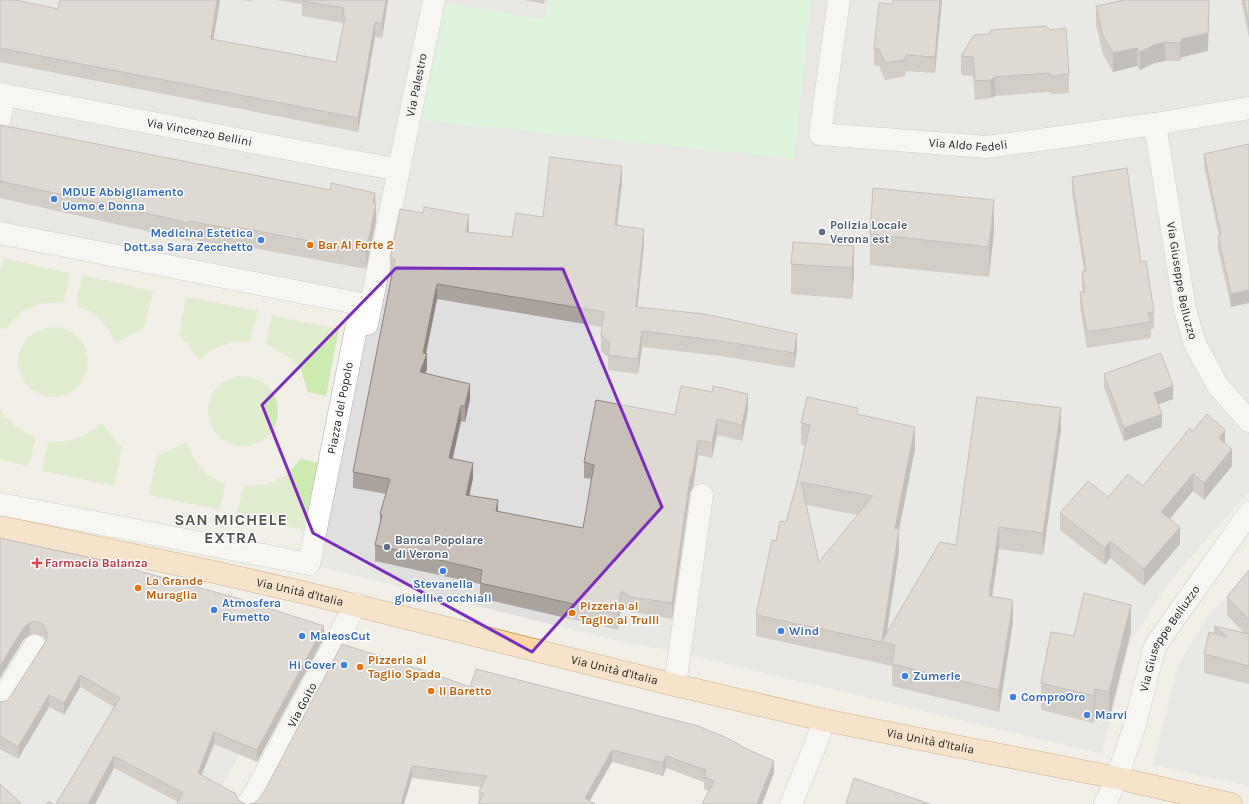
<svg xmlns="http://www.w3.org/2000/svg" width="1249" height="804" font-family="Karla,sans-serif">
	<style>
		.residential { fill: #e0dfdf }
		.grass { fill: #cdebb0 }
		.park { fill: #c8facc }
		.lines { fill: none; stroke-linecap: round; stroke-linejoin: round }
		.minor-casing { stroke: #a9a9a9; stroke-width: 23 }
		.major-casing { stroke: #a06b00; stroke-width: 23 }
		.minor { stroke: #fff; stroke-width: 22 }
		.major { stroke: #fcd6a4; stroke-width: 22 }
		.wall { fill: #aba49e; fill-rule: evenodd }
		.shaded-wall { fill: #8b8681 }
		.building { fill: #c7bfb8; stroke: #8b8681; fill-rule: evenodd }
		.marked { fill: none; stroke: #7b2cbf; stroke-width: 3; stroke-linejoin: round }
		.shop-dot { fill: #3f7fe0; stroke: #fff; stroke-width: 1.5 }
		.service-dot { fill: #5c6f8a; stroke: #fff; stroke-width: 1.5 }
		.food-dot { fill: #e8710a; stroke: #fff; stroke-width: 1.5 }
		.health-dot { fill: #e0444e; stroke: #fff; stroke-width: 1.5 }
		.labels { text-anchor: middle; stroke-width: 3; stroke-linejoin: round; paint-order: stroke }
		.street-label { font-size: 12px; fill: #222; stroke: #fff }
		.shop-label { font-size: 12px; font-weight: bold; fill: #366cbe; stroke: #fff; text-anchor: start }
		.service-label { font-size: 12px; font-weight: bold; fill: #4e5e75; stroke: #fff; text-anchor: start }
		.food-label { font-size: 12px; font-weight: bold; fill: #c56008; stroke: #fff; text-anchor: start }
		.health-label { font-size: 12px; font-weight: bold; fill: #be3a42; stroke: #fff; text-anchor: start }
		.district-label { font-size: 16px; font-weight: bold; letter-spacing: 1px; fill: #555; stroke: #fff }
	</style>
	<rect width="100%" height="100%" fill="#f2efe9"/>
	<path class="residential" d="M0,0H549L544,20L442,2L793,159L811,0H1249V492L1168,583L1130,644L1102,754L682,653L614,640L309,564L360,304L0,233Z
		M0,570L309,632L223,784L221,804H0Z
		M1249,570V786L1153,765L1179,663L1209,615Z"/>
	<path class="grass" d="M3,258L70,273L64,302L40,304L21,312L6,329L0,328V272Z
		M82,275L153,291L144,328L115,343L106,326L91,312L76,305Z
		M186,297L258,311L250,341L234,342L215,348L200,360L179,335Z
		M272,316L339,329L326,396L308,392L301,370L287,356L266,344Z
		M18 362a35 35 0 1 1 70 0a35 35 0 1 1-70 0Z
		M208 411a35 35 0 1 1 70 0a35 35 0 1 1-70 0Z
		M0,406C5,421 22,430 36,438L29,466L0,460Z
		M101,423L122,448L114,486L42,471L48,442L67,441L86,435Z
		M186,442L195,460L207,475L225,484L220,510L149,495L157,456Z
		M301,459L318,463L304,530L237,515L243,486L267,484L285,476Z"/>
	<path class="park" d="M549,0H811L794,159L420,120L442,2L543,20Z"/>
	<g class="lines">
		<g class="minor-casing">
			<g id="minor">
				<path id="s1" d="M839,0L820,134L987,147L1155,124L1249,108"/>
				<path id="s2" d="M0,94L399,170"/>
				<path d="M0,118L4,95"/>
				<path id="s3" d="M1155,124L1185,310L1195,344L1218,386L1249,421"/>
				<path d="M0,233L361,304L309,564L0,504"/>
				<path id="s4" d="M367,324L434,0"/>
				<path d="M675,685L702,495"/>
				<path d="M0,702L35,646"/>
				<path id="s5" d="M248,804L255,793L356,604"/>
				<path d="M791,804L815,746L824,720"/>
				<path id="s6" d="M1105,804L1117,778L1134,728L1155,646L1249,513"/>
			</g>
		</g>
		<g class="major-casing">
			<g id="major">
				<path id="s7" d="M0,527L214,572L310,594L675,685L824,720L1117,778L1231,804"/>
			</g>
		</g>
		<use href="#minor" class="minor"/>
		<use href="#major" class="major"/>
	</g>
	<path class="wall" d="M0,0L58,9L60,0H220L213,40L336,62L343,30V23L302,16V4L276,0H388L382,38L375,37L358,132L0,62Z
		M239,0H253V1Z
		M524,0H545L544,4Z
		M942,0L935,73L906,71L905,76L885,80L879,66L874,65V49Z
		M1209,0L1208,51L1182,57L1180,61H1165L1154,63L1140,70L1137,66L1113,72L1103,55L1096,25V6Z
		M1241,0H1249V38Z
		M974,35L1069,74V93L1051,94L1049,92L995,96L991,98L975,100L973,76L961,75V56Z
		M0,125L330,190L375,193L376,221L366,269L237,245V248L190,239V241L0,198Z
		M1249,144L1231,307L1218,249V236H1219L1204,166V154Z
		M1072,177L1141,262L1154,312V328L1151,329V338L1087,348L1080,308V292H1083L1082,288V272L1084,271L1072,193Z
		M622,182L617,226L644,244L637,307L797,349L794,368L721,356L642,347L638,374L608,370V357L601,351V335L602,327L437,299L426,354L427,369L425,373L470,399L465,422L461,421L453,458L473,478L469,496L498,511L583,528L592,479L584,478V462L675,415L748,410L742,441L717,435L712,458L698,455L693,487L690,493L672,619L631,612L621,606L618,630L480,598V584L375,561V545L380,523V514L386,494L353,488V472L392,274H390V258L423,213L469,230V233L512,237L543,217Z
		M994,231L989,277L870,265V234Z
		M854,246V276L852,299L791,294V264Z
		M1104,374L1173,399L1159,404L1162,427L1124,441L1104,387Z
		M858,414L915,449L899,528V551L887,633L956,545L1061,430L1043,555L999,549L992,596L1013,622L999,712L892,686V666L756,636V615L776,541L786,522L798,479L805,446L801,445V423ZM806,505L858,515L819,562Z
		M1192,432L1225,443L1232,466L1204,500L1193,491L1170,519L1180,544L1144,586L1110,558L1105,565L1060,530V513L1143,486Z
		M0,538L324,638L257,762L214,744L201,775L178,802L114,768L95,804H56L114,707L80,687L64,715L49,707L18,759L0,749V702L6,701L10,697L46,640L42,636L36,634L30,635L24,639Z
		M1249,570V684L1204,673V654L1214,634V626L1244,633L1227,615V597Z
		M1131,632L1109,720L1095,716L1094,723L1041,710V683L1074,636Z
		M470,687L774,773L762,804H702L709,791L704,789V782L666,768L663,776L612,762L590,800L479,803V791L481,787L412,778L254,803Z"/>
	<path class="shaded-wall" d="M217,0H220L211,54V39Z
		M386,0H388L382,38V24Z
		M940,0H942L935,73V57Z
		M1209,0L1208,51L1182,57L1180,61V43L1182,39Z
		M375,22V37L358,132V118Z
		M1165,42V61L1154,63L1140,70V52L1154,45Z
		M1137,48V66L1113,72V53Z
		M995,77V96L991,98V80Z
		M622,166V182L615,241V225Z
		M375,193L376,221L366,269V252Z
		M994,200V231L989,277V247Z
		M469,215V230L466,248V232Z
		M644,229V244L636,322V307Z
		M854,246V276L852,299V268Z
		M437,284V299L425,358L427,354V369L420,388V372Z
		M1249,290V303L1231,307V294Z
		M642,331V347L638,374V359Z
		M797,334V349L794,368V353Z
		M470,384V399L465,422V406Z
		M1173,386V399L1154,406V393Z
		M748,394V410L742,441V425Z
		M461,406V421L449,473V458Z
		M1061,408V430L1043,555V533Z
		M1162,414V427L1124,441V428Z
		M717,419V435L712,458V443Z
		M915,427V449L895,550V528Z
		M1225,430V447L1219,438Z
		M698,440V455L693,487L690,493L672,619V603L690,478Z
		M1232,449V466L1204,500V483Z
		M473,463V478L466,511V495Z
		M1193,474V491L1161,529V512Z
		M498,500V516L496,511Z
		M999,527V549L989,618V596Z
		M1180,527V544L1144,586V569Z
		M899,529V551L885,643L882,642Z
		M1110,541V558L1105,565V548Z
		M621,591V606L618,630V614Z
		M1013,600V622L999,712V690Z
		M1131,605V632L1109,720V692Z
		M30,623V635L24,639L0,678V666L24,627Z
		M324,626V638L257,762V750Z
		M80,675V687L64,715V703Z
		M1095,689V716L1094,723V696Z
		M49,695V707L18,759V747Z
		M214,732V744L198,785V773Z
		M612,750V762L588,804L585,798Z
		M114,756V768L95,804H88Z
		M666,756V768L663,776V763Z
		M774,761V773L762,804H757Z
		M412,766V778L404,804H401Z"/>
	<path class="building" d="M0,0H16L58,9L60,0H217L211,39L336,62L345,17L343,16L344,8L302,1V0H386L382,24L375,22L358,118L0,48Z
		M893,0H940L935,57L906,55L905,60L885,63L879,49H874L879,3L893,4Z
		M1124,0H1209L1208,33L1182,39L1180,43L1165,42L1154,45L1140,52L1137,48L1113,53L1103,36L1096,6Z
		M1244,0H1249V26Z
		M1046,26L1050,30L1066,28L1069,74L1051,76L1049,73L995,77L991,80L975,81L973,57L961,56L974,35L989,34L991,30Z
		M0,125L31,131L330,190L331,183L375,193L373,203H376L366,252L237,227V230L190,221V223L0,181Z
		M1249,144V290L1231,294L1218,236L1221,235L1204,154Z
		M550,157L622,166L615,225L644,229L636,307L705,314L797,334L794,353L721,341L642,331L638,359L608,355L610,343L601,335L604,312L437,284L423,353L427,354L420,372L470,384L465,406H461L449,458L473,463L466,495L498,500L496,511L583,528L594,465L584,462L596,400L675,415L681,386L712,392L713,386L748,394L742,425L717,419L712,443L698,440L693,471L690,478L672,603L631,597L621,591L618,614L480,583L482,570L375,545L382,515L380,514L390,479L353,472L395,259L390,258L400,209L423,213L424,207L469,215L466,232L512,237L516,213L543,217Z
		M1127,168L1141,262L1146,261L1154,312L1148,313L1151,322L1087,332L1080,292H1085L1082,272L1086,271L1072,177Z
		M873,188L994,200L989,247L870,234Z
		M793,242L854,246L852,268L791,264Z
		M1161,353L1173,386L1154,393L1162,414L1124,428L1104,374Z
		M807,397L858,408L857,414L915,427L895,528L899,529L882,641L940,542L956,545L977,397L1061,408L1043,533L999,527L989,596L1013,600L999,690L892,664L895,645L756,615L772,540L776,541L780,521L786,522L798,479L810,425L801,423ZM801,482L873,496L819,562Z
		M1207,414L1225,430L1219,438L1232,449L1204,483L1193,474L1161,512L1180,527L1144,569L1110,541L1105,548L1060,513L1088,481L1108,497L1128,474L1143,486L1190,428L1192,432Z
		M0,538L100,560L240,599L324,626L257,750L214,732L198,773L236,794L237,798L241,802L246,804H177L183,793L114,756L88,804H56L120,698L80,675L64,703L49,695L18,747L0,736V702L6,701L10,697L46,641L47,634L46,628L42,624L36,621L30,623L24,627L0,666Z
		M1249,570V620L1227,597Z
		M1084,593L1131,605L1109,692L1095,689L1094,696L1041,683L1051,632L1074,636Z
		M1214,626L1249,634V666L1204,654L1209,632L1227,637Z
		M342,644L420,669L470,687L476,669L698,726L727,738L749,750L774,761L757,804H702L714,781L704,777L706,770L666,756L663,763L612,750L585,798L595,804H478L484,794L479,791L487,776L412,766L401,804H249L254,803L259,799L266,788Z
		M854,778L927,803L930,804H846Z
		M0,784L22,804H0Z
		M49,801L53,804H46Z"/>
	<path d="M0 0H1249V804H0ZM396,268L563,269L662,507L532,652L313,533L262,405Z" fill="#f2efe9" fill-opacity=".55" fill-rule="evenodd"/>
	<path class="marked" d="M396,268L563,269L662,507L532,652L313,533L262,405Z"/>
	<g class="shop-dot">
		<circle cx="54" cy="199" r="4"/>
		<circle cx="261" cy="240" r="4"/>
		<circle cx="443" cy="571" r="4"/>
		<circle cx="214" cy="610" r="4"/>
		<circle cx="781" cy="631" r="4"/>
		<circle cx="302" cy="636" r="4"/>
		<circle cx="344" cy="665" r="4"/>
		<circle cx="905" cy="676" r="4"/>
		<circle cx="1013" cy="697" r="4"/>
		<circle cx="1087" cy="715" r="4"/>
	</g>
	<g class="service-dot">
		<circle cx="822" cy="232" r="4"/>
		<circle cx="387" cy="547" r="4"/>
	</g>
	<g class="food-dot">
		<circle cx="310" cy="245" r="4"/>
		<circle cx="138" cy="588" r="4"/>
		<circle cx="572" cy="613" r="4"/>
		<circle cx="360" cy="667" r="4"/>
		<circle cx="431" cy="691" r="4"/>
	</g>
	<path class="health-dot" d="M35 557h4v4h4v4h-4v4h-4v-4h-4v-4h4z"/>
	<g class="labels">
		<g class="street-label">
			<text dy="4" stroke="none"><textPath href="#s4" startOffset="244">Via Palestro</textPath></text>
			<text dy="4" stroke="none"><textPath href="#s2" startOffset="203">Via Vincenzo Bellini</textPath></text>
			<text dy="4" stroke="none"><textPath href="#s1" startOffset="284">Via Aldo Fedeli</textPath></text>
			<text dy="4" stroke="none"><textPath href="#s3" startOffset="159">Via Giuseppe Belluzzo</textPath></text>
			<text transform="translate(340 408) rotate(-79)" y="4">Piazza del Popolo</text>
			<text dy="4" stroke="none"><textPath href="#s7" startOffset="307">Via Unità d'Italia</textPath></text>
			<text dy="4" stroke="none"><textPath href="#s6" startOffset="179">Via Giuseppe Belluzzo</textPath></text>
			<text dy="4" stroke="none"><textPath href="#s7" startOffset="631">Via Unità d'Italia</textPath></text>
			<text dy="4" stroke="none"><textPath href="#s5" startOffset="113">Via Goito</textPath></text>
			<text dy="4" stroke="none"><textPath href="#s7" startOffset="955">Via Unità d'Italia</textPath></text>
		</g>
		<g class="shop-label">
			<text x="62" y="196">MDUE Abbigliamento<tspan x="62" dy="14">Uomo e Donna</tspan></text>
			<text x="253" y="237" text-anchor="end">Medicina Estetica<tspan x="253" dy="14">Dott.sa Sara Zecchetto</tspan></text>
			<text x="443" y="588" text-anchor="middle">Stevanella<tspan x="443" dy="14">gioielli e occhiali</tspan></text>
			<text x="222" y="607">Atmosfera<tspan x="222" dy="14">Fumetto</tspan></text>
			<text x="789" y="635">Wind</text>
			<text x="310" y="640">MaleosCut</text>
			<text x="336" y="669" text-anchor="end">Hi Cover</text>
			<text x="913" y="680">Zumerle</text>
			<text x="1021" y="701">ComproOro</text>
			<text x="1095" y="719">Marvi</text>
		</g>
		<g class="service-label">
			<text x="830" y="229">Polizia Locale<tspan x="830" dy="14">Verona est</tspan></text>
			<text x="395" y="544">Banca Popolare<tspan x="395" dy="14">di Verona</tspan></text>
		</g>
		<g class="food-label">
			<text x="318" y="249">Bar Al Forte 2</text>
			<text x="146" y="585">La Grande<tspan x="146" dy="14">Muraglia</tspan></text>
			<text x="580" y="610">Pizzeria al<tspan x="580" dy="14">Taglio ai Trulli</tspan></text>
			<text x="368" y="664">Pizzeria al<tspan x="368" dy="14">Taglio Spada</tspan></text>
			<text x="439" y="695">Il Baretto</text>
		</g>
		<g class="health-label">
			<text x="45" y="567">Farmacia Balanza</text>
		</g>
		<g class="district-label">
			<text x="231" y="525">SAN MICHELE<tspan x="231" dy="18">EXTRA</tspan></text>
		</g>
	</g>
</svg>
